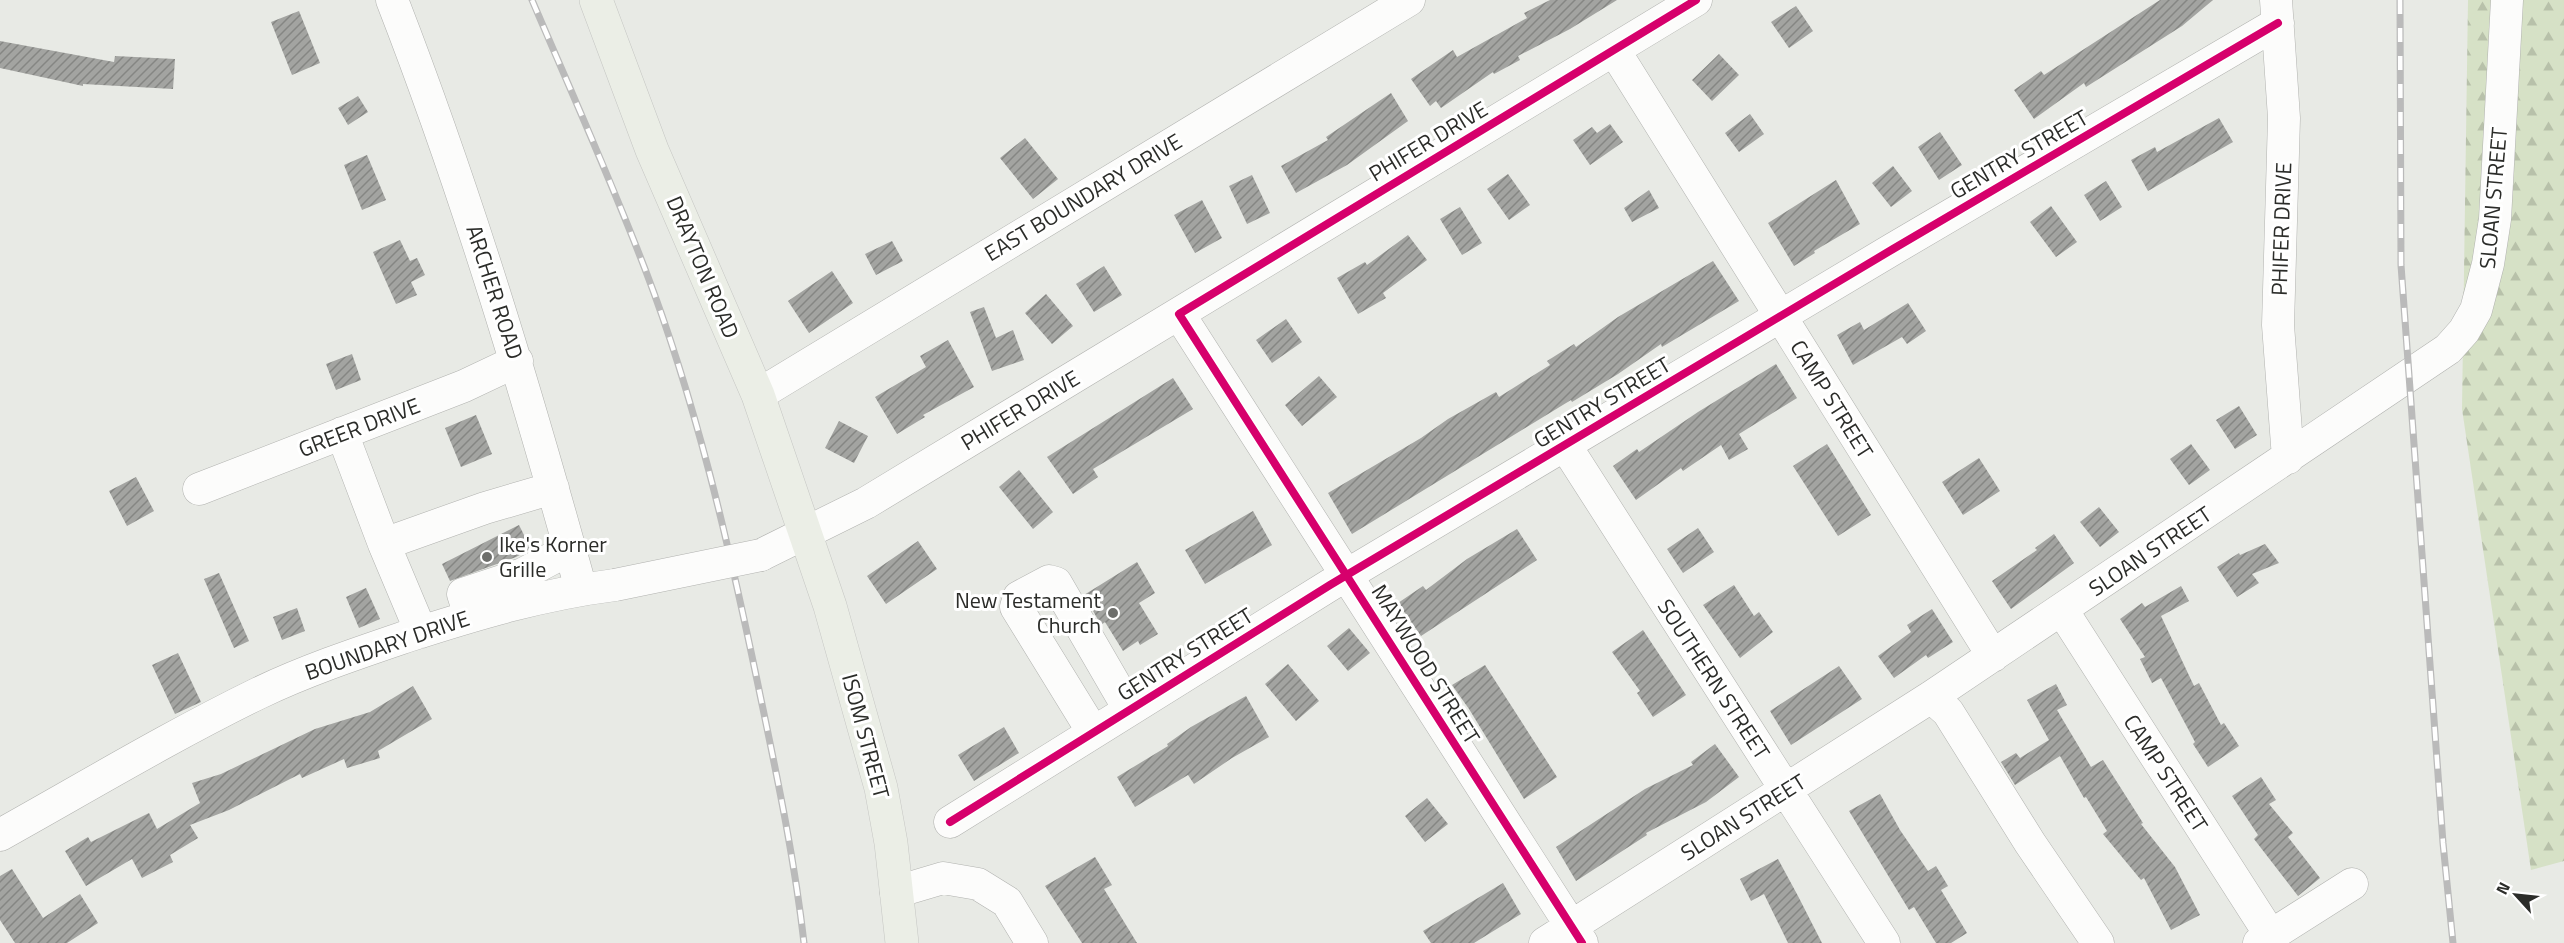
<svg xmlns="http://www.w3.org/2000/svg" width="2564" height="943" font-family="'Titillium Web',sans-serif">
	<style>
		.forest { fill: url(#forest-firs) }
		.building { fill: url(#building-hatch) }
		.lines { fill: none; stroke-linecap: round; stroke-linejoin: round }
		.minor-casing { stroke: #b1b2af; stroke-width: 33 }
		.major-casing { stroke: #c5c6c3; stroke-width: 34 }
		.minor { stroke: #fcfcfb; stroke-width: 32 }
		.major { stroke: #ebeee6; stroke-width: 33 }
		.rail-casing { stroke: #bababa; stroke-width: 7 }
		.rail { stroke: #fff; stroke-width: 4.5; stroke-dasharray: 14; stroke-linecap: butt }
		.minor-bridge-casing { stroke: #b1b2af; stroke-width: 33; stroke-linecap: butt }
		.minor-bridge { stroke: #fcfcfb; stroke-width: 32 }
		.cycleway-casing { stroke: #fff; stroke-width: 11 }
		.cycleway { stroke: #d6006c; stroke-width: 8 }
		.poi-dot { fill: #6d6e6b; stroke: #fff; stroke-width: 2 }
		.labels { text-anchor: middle; stroke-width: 6; stroke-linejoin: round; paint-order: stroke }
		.street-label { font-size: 22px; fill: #2b2c29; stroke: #fff }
		.poi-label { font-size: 22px; fill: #2b2c29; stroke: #fff; text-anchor: start }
	</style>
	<defs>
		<pattern id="forest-firs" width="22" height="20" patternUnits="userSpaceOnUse" patternTransform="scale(1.5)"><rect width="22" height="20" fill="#d6e1c6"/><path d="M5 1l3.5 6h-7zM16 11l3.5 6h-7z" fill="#b8c1aa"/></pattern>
		<pattern id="building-hatch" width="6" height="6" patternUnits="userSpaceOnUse" patternTransform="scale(1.5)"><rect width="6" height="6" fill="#a3a4a1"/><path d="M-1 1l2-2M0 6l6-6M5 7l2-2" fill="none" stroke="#858683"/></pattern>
	</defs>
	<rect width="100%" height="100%" fill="#e8eae5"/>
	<path class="forest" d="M2468,0H2564V861L2531,870L2462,409Z"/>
	<path class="building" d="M1550,0H1617L1570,29L1518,56L1520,60L1494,74L1493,72L1441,108L1436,101L1430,106L1411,79L1453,50L1457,57L1527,18L1524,13Z
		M2160,0H2213L2182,26L2086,87L2084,83L2034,119L2014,90L2041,71L2044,75Z
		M1796,6L1813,31L1789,48L1771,22Z
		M299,11L320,63L292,75L271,22Z
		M0,41L114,62L115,56L175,59L173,89L83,84V86L0,68Z
		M1719,54L1739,75L1712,101L1692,80Z
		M1391,93L1408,121L1347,165L1296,193L1281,166L1328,140L1326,137Z
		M358,96L368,112L348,125L338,108Z
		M1750,114L1764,134L1739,152L1725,133Z
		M2219,118L2233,142L2148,191L2131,160L2155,147L2157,152Z
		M1610,124L1623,142L1590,165L1573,140L1592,127L1597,133Z
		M1940,132L1962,165L1939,180L1918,147Z
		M1025,138L1058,179L1033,199L1000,158Z
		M367,155L386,200L362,210L344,165Z
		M1893,166L1912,191L1891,207L1872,183Z
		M1508,174L1530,205L1509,220L1487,189Z
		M1252,175L1270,213L1247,224L1229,186Z
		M1836,180L1860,224L1814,251L1815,253L1794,266L1768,223Z
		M2106,181L2122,207L2100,221L2084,195Z
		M1649,190L1659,208L1632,222L1624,208Z
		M1202,200L1222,238L1195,253L1174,215Z
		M2051,206L2077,242L2056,257L2030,222Z
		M1460,207L1482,243L1462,255L1440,219Z
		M1408,235L1427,260L1383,293L1386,298L1358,314L1337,278L1365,262L1367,265Z
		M400,240L410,261L417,258L425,275L411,282L417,295L396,304L373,252Z
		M892,241L903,261L876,275L865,254Z
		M1713,261L1739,301L1662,347L1661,344L1618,374L1572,402L1571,400L1352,534L1328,493L1421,438L1448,419L1496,392L1499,397L1550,365L1547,361L1574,344L1576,347L1618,317Z
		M1104,266L1122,295L1094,312L1076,284Z
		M832,271L853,303L809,333L788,301Z
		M1046,294L1073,326L1052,344L1025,313Z
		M1908,303L1926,331L1907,344L1902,337L1853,365L1837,335L1860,322L1864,330Z
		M984,307L996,338L1013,330L1024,360L992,371L970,312Z
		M1286,319L1302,342L1272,363L1256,340Z
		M948,340L974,387L923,415L925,417L897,434L875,397L926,367L920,356Z
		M352,354L361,380L336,390L326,364Z
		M1776,364L1797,398L1739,434L1748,449L1729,460L1721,445L1683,471L1681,468L1636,500L1613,466L1637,449L1639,452L1698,412Z
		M1319,376L1337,397L1302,426L1285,405Z
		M1173,378L1193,409L1093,469L1098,477L1073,494L1047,457Z
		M2239,406L2257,435L2235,449L2216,420Z
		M476,415L492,454L461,467L445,428Z
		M839,421L868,436L854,463L825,448Z
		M1827,444L1871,515L1838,536L1793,466Z
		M2191,444L2210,470L2189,485L2170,459Z
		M1979,458L2000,491L1963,515L1942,482Z
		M1019,470L1053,512L1033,529L999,487Z
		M136,477L154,511L127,526L109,491Z
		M2099,507L2119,532L2100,547L2080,522Z
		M1253,511L1272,545L1205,584L1185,550Z
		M519,525L531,549L516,557L450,581L442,564Z
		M1698,528L1714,552L1683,573L1667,549Z
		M1517,529L1537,560L1421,636L1398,603L1423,586L1426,590L1467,559Z
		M2054,534L2074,563L2011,609L1992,581L2037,550L2035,548Z
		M918,541L937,569L886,604L867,576Z
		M2265,544L2279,563L2252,574L2259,583L2237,597L2217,567L2239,553L2240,555Z
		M1137,562L1155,593L1139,603L1158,634L1140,645L1138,641L1123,651L1105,622L1101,625L1084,595Z
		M219,573L249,641L234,648L204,579Z
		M1734,585L1754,616L1759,612L1773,632L1740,658L1703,605Z
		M2181,586L2189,601L2161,616L2194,686L2199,683L2221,725L2224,723L2239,746L2208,767L2193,744L2195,742L2161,678L2152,683L2140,659L2145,657L2120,619L2142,603L2145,607Z
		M366,588L380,619L359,628L346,597Z
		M297,608L305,631L282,640L273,617Z
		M1932,609L1953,642L1928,658L1926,655L1894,678L1878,656L1911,632L1907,625Z
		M1349,628L1370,653L1348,671L1327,646Z
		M1643,630L1686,695L1653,717L1637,693L1640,691L1612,652Z
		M178,653L201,702L175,714L152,665Z
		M1288,664L1319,701L1296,721L1265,684Z
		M1485,665L1557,777L1524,799L1469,709L1452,685Z
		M1839,666L1862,699L1791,745L1770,711Z
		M2056,684L2067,705L2057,710L2091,767L2103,760L2143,823L2141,824L2175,867L2200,915L2171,930L2144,878L2141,880L2103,834L2107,831L2086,797L2084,798L2060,756L2015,785L2001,762L2016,753L2020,758L2049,740L2027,700Z
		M413,686L432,719L378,751L380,758L347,768L344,759L302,778L300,774L229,810L190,825L198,838L170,855L173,862L142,878L132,859L86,886L65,851L88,837L91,842L149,813L157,829L200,803L192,783L221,774L315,729L370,712Z
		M1246,696L1269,737L1232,758L1194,784L1188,775L1135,807L1117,777L1168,746L1167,744L1191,727Z
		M1004,727L1019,753L974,781L958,755Z
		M1715,744L1739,777L1706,802L1646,833L1647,835L1576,881L1556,847L1645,789L1693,765L1691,762Z
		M2261,777L2276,800L2269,804L2293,833L2288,837L2320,878L2298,896L2254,839L2258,835L2232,796Z
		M1880,794L1900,830L1928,871L1936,866L1948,886L1941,890L1967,933L1951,943H1936L1914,907L1909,910L1849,811Z
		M1427,798L1448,824L1425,842L1405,816Z
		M1095,857L1112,885L1104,889L1137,943H1082L1045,886Z
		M1778,859L1798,896L1822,943H1788L1764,894L1751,901L1740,879Z
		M12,869L43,918L80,894L98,923L67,943H15L0,920V876Z
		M1503,883L1521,914L1474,943H1431L1423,931Z"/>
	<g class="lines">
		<g class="minor-casing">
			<path id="minor" d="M392,0C467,193 526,390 581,589
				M2276,0L2284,118L2278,325L2288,458
				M1614,50L1993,656
				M1179,314L1582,943
				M758,395L1409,0
				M342,433L384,544L485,508L553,488
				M1565,445L1884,943
				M199,489L464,386L517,361
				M384,544L421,632
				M761,555L866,503L1696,0
				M2062,610L2271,936
				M470,616L463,594L523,574L570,549
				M1931,697L1948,712L2030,843L2098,943
				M1093,732L1016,607L1019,597L1049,581L1056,583L1129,709
				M950,822L1330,585L1893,249L2278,23
				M0,835C86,787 171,736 259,693C307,670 358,653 408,636C476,614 543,594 615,585
				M896,892L943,878L978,884L1007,902L1032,943
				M1545,943L1931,697L2448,349L2464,331L2476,310L2488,264L2495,219L2507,0
				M2259,943L2352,884"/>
		</g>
		<g class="major-casing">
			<path id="major" d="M596,0L652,150L758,395L830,606L881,788L891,843L902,943"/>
		</g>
		<use href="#minor" class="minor"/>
		<use href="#major" class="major"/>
		<g class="rail-casing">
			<path id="rail" d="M532,0C570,89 610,178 645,269C696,402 728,541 757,680C775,767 794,854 804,943
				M2400,0L2401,265L2443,843L2453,943"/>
		</g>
		<use href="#rail" class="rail"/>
		<g class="minor-bridge-casing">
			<path id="minor-bridge" d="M615,585L761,555"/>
		</g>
		<use href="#minor-bridge" class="minor-bridge"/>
		<g class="cycleway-casing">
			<path id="cycleway" d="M950,822L1330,585L1893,249L2278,23
				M1582,943L1179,314L1696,0"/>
		</g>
		<use href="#cycleway" class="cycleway"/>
	</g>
	<g class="poi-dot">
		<circle cx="487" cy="557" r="6"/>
		<circle cx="1113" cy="613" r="6"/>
	</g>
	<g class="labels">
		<g class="street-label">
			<text transform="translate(1428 141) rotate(-31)" y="8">PHIFER DRIVE</text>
			<text transform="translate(2019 154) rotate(-30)" y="8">GENTRY STREET</text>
			<text transform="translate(1083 197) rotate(-31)" y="8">EAST BOUNDARY DRIVE</text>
			<text transform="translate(2493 198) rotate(-85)" y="8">SLOAN STREET</text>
			<text transform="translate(2281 229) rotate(-88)" y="8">PHIFER DRIVE</text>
			<text transform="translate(703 267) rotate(67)" y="8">DRAYTON ROAD</text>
			<text transform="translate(495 292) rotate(72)" y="8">ARCHER ROAD</text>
			<text transform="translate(1832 399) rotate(58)" y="8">CAMP STREET</text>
			<text transform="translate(1602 402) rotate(-31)" y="8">GENTRY STREET</text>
			<text transform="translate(1020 410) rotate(-31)" y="8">PHIFER DRIVE</text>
			<text transform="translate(359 427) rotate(-21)" y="8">GREER DRIVE</text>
			<text transform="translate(2150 551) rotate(-34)" y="8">SLOAN STREET</text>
			<text transform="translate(387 645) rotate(-19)" y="8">BOUNDARY DRIVE</text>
			<text transform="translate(1185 654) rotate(-32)" y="8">GENTRY STREET</text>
			<text transform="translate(1426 664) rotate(58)" y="8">MAYWOOD STREET</text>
			<text transform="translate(1714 679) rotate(57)" y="8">SOUTHERN STREET</text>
			<text transform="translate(866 736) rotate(75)" y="8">ISOM STREET</text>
			<text transform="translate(2166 773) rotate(57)" y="8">CAMP STREET</text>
			<text transform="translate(1743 817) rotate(-32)" y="8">SLOAN STREET</text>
		</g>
		<g class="poi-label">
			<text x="499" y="552">Ike's Korner<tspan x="499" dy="25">Grille</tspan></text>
			<text x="1101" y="608" text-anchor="end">New Testament<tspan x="1101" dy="25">Church</tspan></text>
		</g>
	</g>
	<g transform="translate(2516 895) rotate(297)" stroke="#ffffff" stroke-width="4.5" paint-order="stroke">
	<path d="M0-4.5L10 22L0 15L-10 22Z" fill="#2b2c29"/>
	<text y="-9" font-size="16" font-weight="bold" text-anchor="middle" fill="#2b2c29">N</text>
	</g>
</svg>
